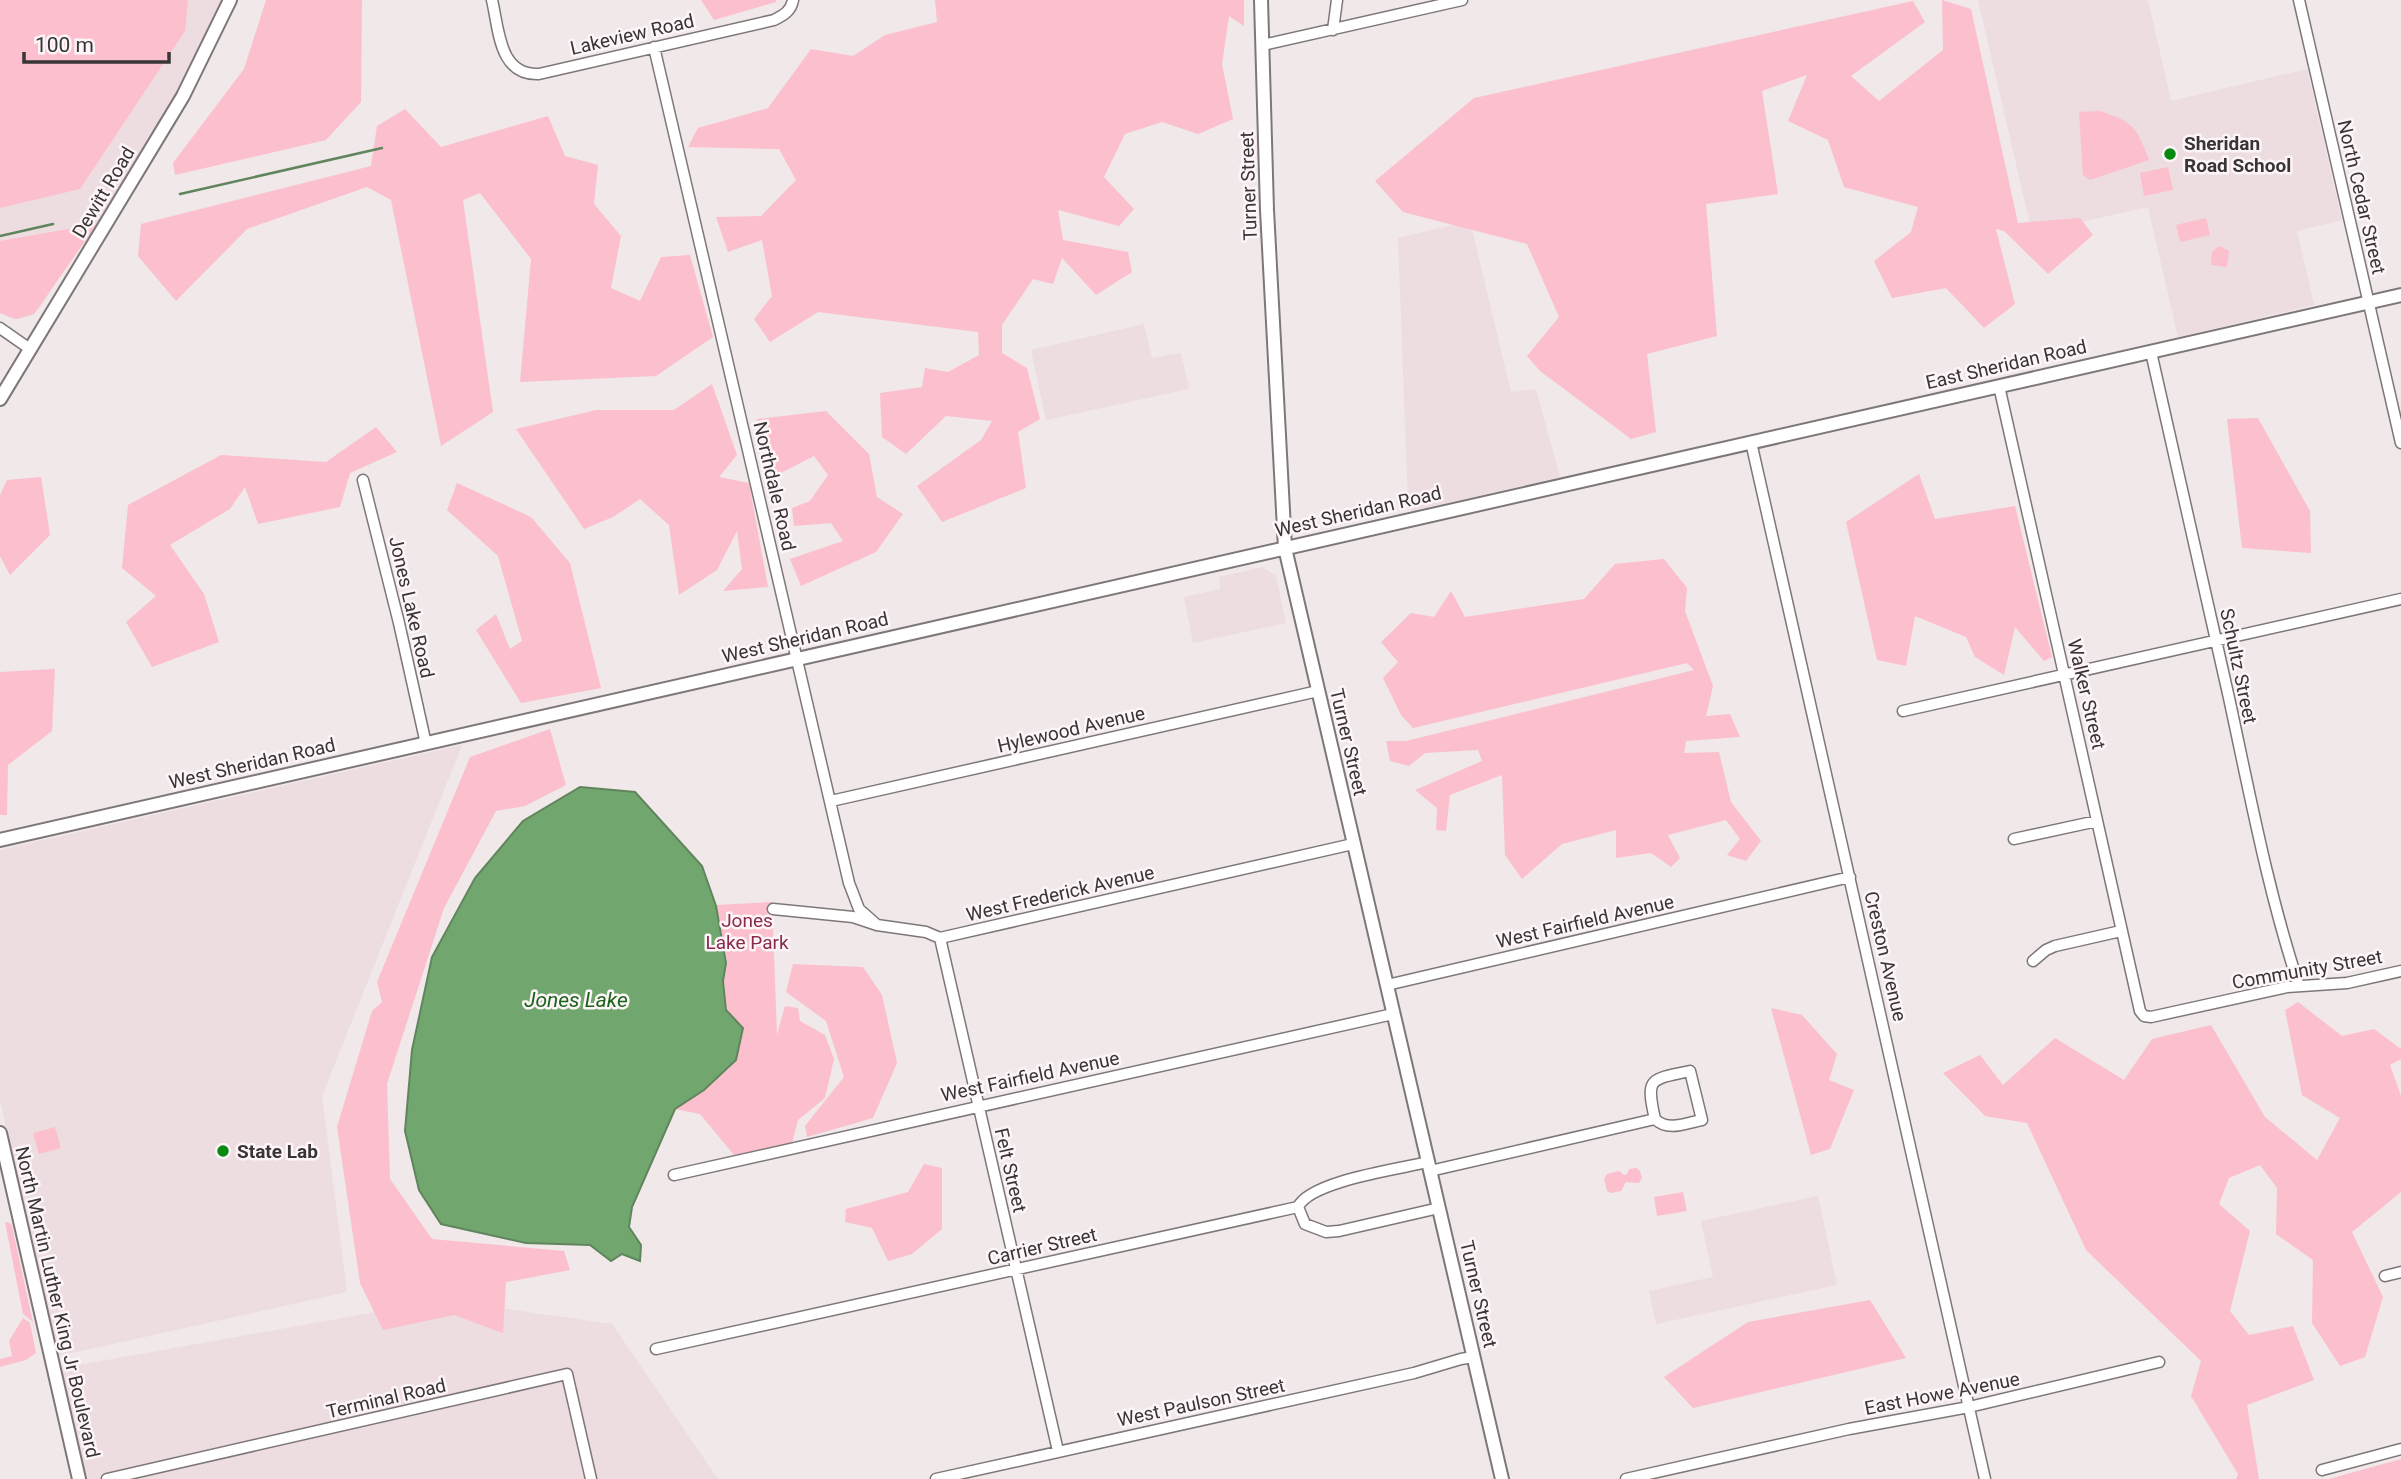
<svg xmlns="http://www.w3.org/2000/svg" width="2401" height="1479" font-family="Roboto,sans-serif">
	<style>
		.built { fill: #eddce0 }
		.green { fill: #fcbfcd }
		.water { fill: #71a76e; stroke: #60855d; stroke-width: 2 }
		.lines { fill: none; stroke-linecap: round; stroke-linejoin: round }
		.stream { stroke: #60855d; stroke-width: 2.5 }
		.minor-casing { stroke: #7e7778; stroke-width: 13 }
		.tertiary-casing { stroke: #7e7778; stroke-width: 16 }
		.minor { stroke: #fff; stroke-width: 10 }
		.tertiary { stroke: #fff; stroke-width: 12 }
		.poi-dot { fill: #078912; stroke: #fdf5f7; stroke-width: 2.5 }
		.labels { text-anchor: middle; stroke-width: 5; stroke-linejoin: round; paint-order: stroke }
		.street-label { font-size: 19px; fill: #383536; stroke: #fdf5f7 }
		.poi-label { font-size: 19px; font-weight: bold; fill: #383536; stroke: #fdf5f7; text-anchor: start }
		.park-label { font-size: 19px; fill: #882b4b; stroke: #fdf5f7 }
		.water-label { font-size: 21px; font-style: italic; fill: #19641a; stroke: #fdf5f7 }
	</style>
	<rect width="100%" height="100%" fill="#f0e8e9"/>
	<path class="built" d="M0,0H227L200,54L85,243L64,269L40,308L31,316L20,319H12L0,313Z
		M1978,0H2148L2171,101L2307,69L2342,220L2297,231L2314,305L2178,337L2148,207L2032,233Z
		M1470,221L1511,392L1536,389L1560,477L1411,511L1408,501L1398,238Z
		M1144,324L1152,358L1181,353L1189,389L1046,420L1031,350Z
		M1262,567L1276,576L1286,623L1193,643L1184,597L1220,589L1219,577Z
		M462,745L322,1096L347,1292L58,1356L0,1100V850Z
		M1818,1196L1837,1285L1656,1324L1649,1291L1713,1277L1701,1221Z
		M444,1300L612,1324L718,1479H80L56,1369Z"/>
	<path class="green" d="M0,0H188L185,31L80,189L0,208Z
		M266,0H362L361,102L326,140L175,175L173,163L244,69Z
		M701,0H776V2L714,20Z
		M935,0H1244V26L1229,16L1222,64L1233,119L1198,134L1162,122L1125,134L1104,177L1134,209L1119,226L1058,210L1063,240L1128,252L1132,272L1096,295L1062,258L1053,284L1033,279L1002,325V353L1027,368L1040,419L1018,432L1026,488L942,522L917,486L981,440L992,421L946,416L906,454L882,437L880,393L922,387L925,368L948,372L979,355L978,332L818,312L770,342L754,319L772,296L762,240L728,252L716,217L761,216L796,180L779,149L688,147L698,128L768,108L811,49L853,56L885,35L937,22Z
		M1942,0L1971,9L2018,223L2080,218L2093,235L2048,274L2004,231L1996,229L2015,304L1984,328L1946,288L1892,298L1874,261L1911,232L1918,207L1844,187L1828,140L1788,121L1807,75L1762,91L1778,194L1706,204L1717,336L1647,354L1656,432L1631,439L1540,371L1527,356L1559,317L1527,244L1403,212L1375,181L1474,98L1913,1L1925,22L1851,76L1879,101L1943,50Z
		M405,109L441,147L548,116L565,156L598,165L594,204L621,236L611,288L640,301L661,257L690,255L713,337L656,376L520,382L531,259L480,193L463,200L493,412L441,446L391,200L367,187L247,229L176,301L138,256L141,224L371,166L377,126Z
		M2100,111C2134,122 2137,128 2149,160L2090,180L2083,175L2079,112Z
		M2168,167L2173,190L2144,196L2140,173Z
		M2206,218L2210,235L2180,242L2176,225Z
		M97,224L34,314L16,319L0,313V241Z
		M2219,246L2229,251L2227,267L2211,265L2212,252Z
		M712,384L737,455L719,477L749,483L768,587L723,591L742,569L737,531L717,570L679,595L669,525L640,499L613,517L584,529L516,429L596,410H674Z
		M826,411L869,454L877,497L903,514L876,552L801,586L790,559L843,541L831,523L794,526L792,508L810,501L828,475L814,456L777,475L757,419Z
		M2258,418L2310,511L2311,553L2242,548L2227,419Z
		M376,427L397,452L350,473L340,507L258,524L245,487L230,509L170,545L204,594L219,642L152,667L126,622L156,596L122,568L128,505L221,455L326,462Z
		M1919,474L1935,519L2015,506L2052,657L2044,661L2015,627L2004,675L1975,657L1966,637L1915,616L1906,666L1877,660L1846,522Z
		M41,477L50,535L10,575L0,556V495L7,480Z
		M457,483L531,517L570,563L601,688L521,703L476,630L496,614L510,649L522,641L498,556L447,510Z
		M1664,559L1687,588L1685,611L1713,686L1706,716L1730,714L1740,737L1686,741L1684,753L1719,752L1731,802L1761,841L1746,861L1727,855L1740,839L1726,820L1668,835L1680,858L1671,867L1651,853L1616,858V830L1562,844L1522,879L1505,855L1502,775L1450,795L1446,831L1436,830L1437,808L1415,790L1482,761L1478,750L1425,753L1409,766L1390,761L1386,741H1406L1694,670L1687,663L1413,728L1401,715L1383,678L1398,662L1381,642L1411,613L1434,617L1451,591L1465,617L1584,599L1615,564Z
		M55,669L52,731L8,765L7,815H0V672Z
		M550,729L566,785L525,806L496,811L444,908L387,1084L390,1179L432,1239L564,1251L570,1270L506,1282L503,1333L454,1315L383,1330L360,1283L337,1127L372,1011L382,1002L377,982L470,757Z
		M772,902L777,1035L785,1006L798,1008L800,1021L825,1035L834,1059L825,1098L798,1120L792,1143L734,1155L700,1114L675,1109L704,1090L736,1060L744,1028L727,1010L724,981L727,962L716,905Z
		M793,964L863,967L882,995L897,1063L873,1118L807,1137L805,1126L844,1077L826,1021L786,992Z
		M2298,1002L2342,1036L2374,1029L2401,1049V1059L2390,1065L2401,1096V1192L2352,1232L2383,1297L2365,1357L2340,1366L2312,1323L2313,1260L2276,1234L2277,1188L2260,1165L2229,1178L2219,1204L2250,1231L2230,1311L2249,1335L2293,1326L2314,1380L2247,1405L2259,1479H2236L2238,1474L2191,1396L2201,1361L2086,1250L2027,1123L1985,1116L1943,1073L1980,1055L2003,1085L2055,1038L2124,1080L2152,1039L2211,1025L2265,1117L2317,1160L2340,1118L2302,1095L2285,1010Z
		M1771,1008L1802,1015L1837,1054L1829,1080L1854,1090L1830,1149L1811,1155Z
		M55,1127L61,1148L39,1154L33,1133Z
		M924,1164L942,1168V1229L912,1254L888,1261L872,1228L845,1222L846,1209L908,1192Z
		M1636,1168L1640,1171L1642,1178L1639,1183L1626,1182L1621,1191L1611,1193L1607,1191L1604,1179L1607,1174L1619,1171L1624,1175L1627,1174L1629,1169Z
		M1683,1192L1687,1211L1657,1216L1654,1197Z
		M5,1222L10,1223L12,1226L38,1346L32,1321L23,1314Z
		M1870,1300L1906,1358L1693,1408L1664,1377L1748,1322Z
		M23,1318L30,1323L36,1353L26,1360L0,1367V1359L12,1356L9,1341Z
		M2401,1459V1479H2329Z"/>
	<path class="water" d="M580,787L635,792L702,866L716,906L726,963L723,981L726,1010L743,1028L736,1060L704,1090L675,1109L632,1207L629,1227L641,1245L640,1261L622,1254L611,1261L590,1245L526,1243L441,1224L419,1190L405,1131L412,1050L432,957L475,878L523,821Z"/>
	<g class="lines">
		<path class="stream" d="M180,194L382,148
			M0,236L53,224"/>
		<g class="minor-casing">
			<path id="minor" d="M492,0C499,30 499,76 539,74L774,20C784,15 791,11 793,0
				M2299,0L2401,443
				M1333,30L1337,0
				M1263,45L1462,0
				M654,47L849,883L859,909L877,925
				M0,328L30,349
				M2151,352C2177,467 2203,582 2229,698C2250,795 2268,892 2299,986
				M1999,386L2140,1011L2144,1016L2151,1017L2287,987L2347,983L2401,971
				M1751,442L1985,1479
				M363,480L399,623L426,744
				M1903,711L2401,599
				M831,801L1318,691
				M2014,839L2097,821
				M773,909L853,917L877,925L926,932L940,938L1353,844
				M940,938L1058,1451
				M2033,961L2046,950L2055,946L2121,931
				M1387,985L1850,877
				M1430,1171L1655,1119C1668,1132 1686,1123 1702,1120L1690,1071C1651,1080 1645,1076 1655,1119
				M674,1175L1393,1014
				M1298,1207L1305,1224L1326,1232L1339,1231L1439,1208
				M2385,1276L2401,1272
				M656,1349L1298,1207C1310,1181 1399,1169 1428,1162
				M2322,1470L2401,1449
				M107,1479L567,1374L591,1479
				M936,1479L1414,1373L1461,1359L1473,1357
				M1626,1479L1849,1429L1969,1407L2159,1362"/>
		</g>
		<g class="tertiary-casing">
			<path id="tertiary" d="M1261,0L1267,210L1285,548L1502,1479
				M0,399L183,96L230,0
				M0,840L2401,295
				M0,1133L79,1479"/>
		</g>
		<use href="#minor" class="minor"/>
		<use href="#tertiary" class="tertiary"/>
	</g>
	<g class="poi-dot">
		<circle cx="2170" cy="154" r="7"/>
		<circle cx="223" cy="1151" r="7"/>
	</g>
	<g class="labels">
		<g class="street-label">
			<text transform="translate(632 34) rotate(-13)" y="7">Lakeview Road</text>
			<text transform="translate(1248 186) rotate(-92)" y="7">Turner Street</text>
			<text transform="translate(103 192) rotate(-59)" y="7">Dewitt Road</text>
			<text transform="translate(2362 197) rotate(77)" y="7">North Cedar Street</text>
			<text transform="translate(2006 364) rotate(-13)" y="7">East Sheridan Road</text>
			<text transform="translate(775 486) rotate(77)" y="7">Northdale Road</text>
			<text transform="translate(1358 511) rotate(-13)" y="7">West Sheridan Road</text>
			<text transform="translate(412 607) rotate(77)" y="7">Jones Lake Road</text>
			<text transform="translate(805 637) rotate(-13)" y="7">West Sheridan Road</text>
			<text transform="translate(2239 666) rotate(78)" y="7">Schultz Street</text>
			<text transform="translate(2087 694) rotate(77)" y="7">Walker Street</text>
			<text transform="translate(1071 729) rotate(-13)" y="7">Hylewood Avenue</text>
			<text transform="translate(1349 742) rotate(77)" y="7">Turner Street</text>
			<text transform="translate(252 763) rotate(-13)" y="7">West Sheridan Road</text>
			<text transform="translate(1060 893) rotate(-13)" y="7">West Frederick Avenue</text>
			<text transform="translate(1585 921) rotate(-13)" y="7">West Fairfield Avenue</text>
			<text transform="translate(1886 956) rotate(77)" y="7">Creston Avenue</text>
			<text transform="translate(2307 969) rotate(-10)" y="7">Community Street</text>
			<text transform="translate(1030 1076) rotate(-12)" y="7">West Fairfield Avenue</text>
			<text transform="translate(1011 1170) rotate(77)" y="7">Felt Street</text>
			<text transform="translate(1042 1246) rotate(-13)" y="7">Carrier Street</text>
			<text transform="translate(1479 1294) rotate(77)" y="7">Turner Street</text>
			<text transform="translate(58 1302) rotate(77)" y="7">North Martin Luther King Jr Boulevard</text>
			<text transform="translate(1942 1393) rotate(-11)" y="7">East Howe Avenue</text>
			<text transform="translate(386 1398) rotate(-13)" y="7">Terminal Road</text>
			<text transform="translate(1201 1402) rotate(-12)" y="7">West Paulson Street</text>
		</g>
		<g class="poi-label">
			<text x="2184" y="150">Sheridan<tspan x="2184" dy="22">Road School</tspan></text>
			<text x="237" y="1158">State Lab</text>
		</g>
		<g class="park-label">
			<text x="747" y="927">Jones<tspan x="747" dy="22">Lake Park</tspan></text>
		</g>
		<g class="water-label">
			<text x="576" y="1007">Jones Lake</text>
		</g>
	</g>
	<path d="M24 52v10h145v-10" fill="none" stroke="#383536" stroke-width="3.5"/>
	<text x="35" y="52" font-size="21" fill="#383536" stroke="#fdf5f7" stroke-width="5" paint-order="stroke">100 m</text>
</svg>
